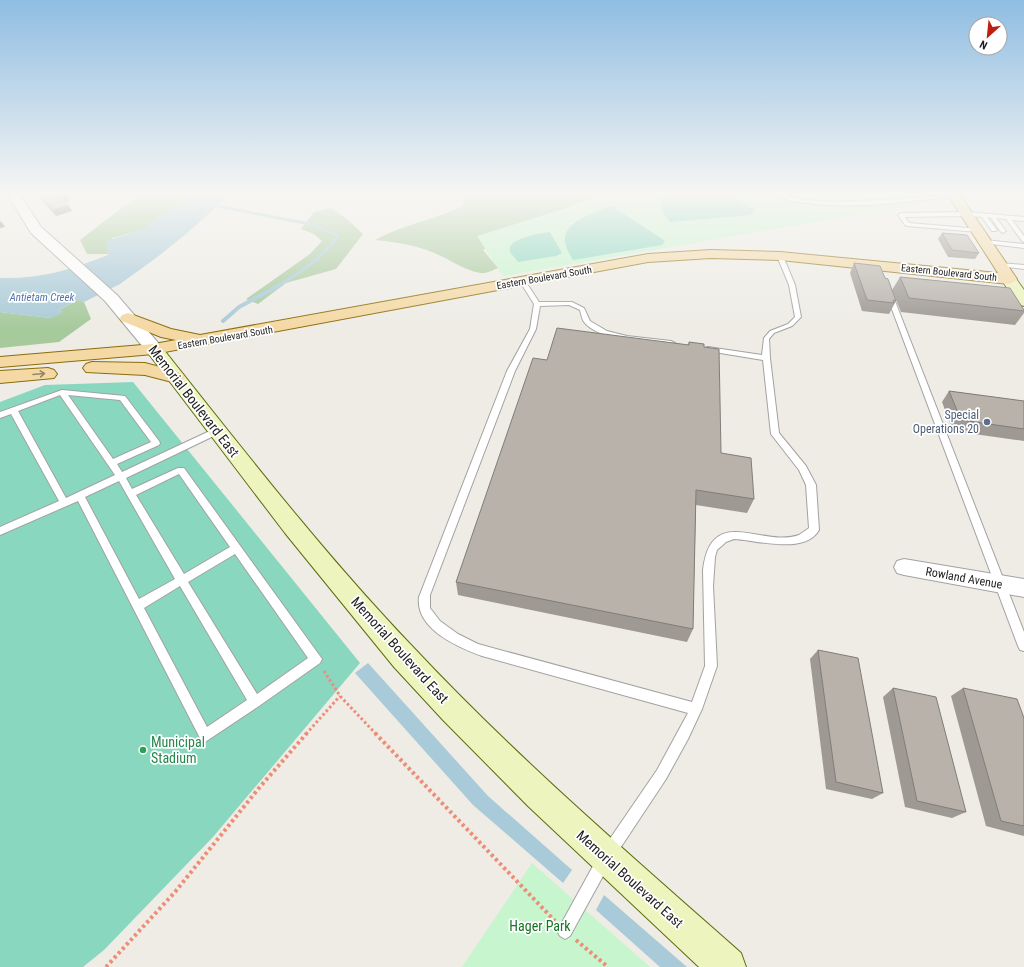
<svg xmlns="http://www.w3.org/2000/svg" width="1024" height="967" font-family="'Roboto Condensed',sans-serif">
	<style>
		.forest { fill: #a7ca9d }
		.park { fill: #c6f5ce }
		.pitch { fill: #8ad7c0 }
		.water { fill: #a9cad8 }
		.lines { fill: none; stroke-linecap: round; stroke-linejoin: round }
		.stream-far1 { stroke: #a9cad8; stroke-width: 3 }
		.stream { stroke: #a9cad8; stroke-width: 4 }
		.service-casing { stroke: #a2a2a2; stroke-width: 2 }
		.minor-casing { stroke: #a2a2a2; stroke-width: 2 }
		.tertiary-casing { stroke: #a2a2a2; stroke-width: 2 }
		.secondary-casing { stroke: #5a6d0e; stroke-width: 2 }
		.primary-casing { stroke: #8c6d0c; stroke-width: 2 }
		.path-far1 { stroke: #ee8d77; stroke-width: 3; stroke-dasharray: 2.5 2.5; stroke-linecap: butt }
		.path { stroke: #ee8d77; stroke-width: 4; stroke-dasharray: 3 3; stroke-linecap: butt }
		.service { fill: #fff; fill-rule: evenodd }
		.minor { fill: #fff; fill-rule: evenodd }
		.tertiary { fill: #fff; fill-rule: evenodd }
		.secondary { fill: #edf4be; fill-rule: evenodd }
		.primary { fill: #f4d9a5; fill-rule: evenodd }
		.wall { fill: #9e9993 }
		.shaded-wall { fill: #817d78 }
		.building { fill: #b8b2ab; stroke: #817d78 }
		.oneway { stroke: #948568 }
		.service-dot { fill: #5c6f8a; stroke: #fff; stroke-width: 1.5 }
		.leisure-dot { fill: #2e9e5b; stroke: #fff; stroke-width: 1.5 }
		.labels { text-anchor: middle; stroke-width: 3.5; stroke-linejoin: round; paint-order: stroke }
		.far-street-label { font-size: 10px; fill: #1e1e1e; stroke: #fff }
		.far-water-label { font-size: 11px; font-style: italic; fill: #5375a6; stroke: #fff }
		.service-label { font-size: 12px; fill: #4e5e75; stroke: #fff; text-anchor: end }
		.street-label { font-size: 12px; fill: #1e1e1e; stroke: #fff }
		.near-street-label { font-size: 14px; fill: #1e1e1e; stroke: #fff }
		.near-leisure-label { font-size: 14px; fill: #27864d; stroke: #fff; text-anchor: start }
		.near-park-label { font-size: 14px; fill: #157425; stroke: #fff }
	</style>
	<rect width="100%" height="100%" fill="#eeece5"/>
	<path class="forest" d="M137,192H189L185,202L161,215L142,230L112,238L108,254H87L80,240L123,207L136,199Z
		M458,192H610L578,203L483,250L498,268C493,270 486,274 481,273C466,271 454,262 441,256C421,246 397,242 375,240C403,224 435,220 463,206L464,199Z
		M331,208L348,220L363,234L336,269L286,283L258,304L246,299L310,254L322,241L314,234L301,229L314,212Z
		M78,300L84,302L91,319L59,342L0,348V312L50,318L62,312L59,310Z"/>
	<path class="park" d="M609,192H938L943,200L503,276L477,236L611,194Z
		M532,863L650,967H462Z"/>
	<path class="pitch" d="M666,192H727L755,210L751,215L670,222C661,211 657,204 666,192Z
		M612,206L665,241L662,245L573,260C569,253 565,247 565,239C564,222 598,210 612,206Z
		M550,232L562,253L556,256L518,262C516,259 512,255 510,252C506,238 541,233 550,232Z
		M133,382L360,663L213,837L104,950L83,967H0V402L45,385Z"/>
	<path class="water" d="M189,192H229L224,200L186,234L156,258L120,284L84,302L78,300L59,310L63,313L50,318L0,312V278C40,279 71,270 108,255L109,251L106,247L108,240L142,230L161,215L185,202Z
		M368,663L488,796L572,870L563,883L473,805L355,673Z
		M604,895L687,967H660L596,910Z"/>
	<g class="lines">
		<path class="stream-far1" d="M212,205L315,225L338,236C322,258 301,272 278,286"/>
		<path class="stream" d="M223,321L239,307L280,285"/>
		<g class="service-casing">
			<path id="service" d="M766,192H775L804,200L832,202L902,199L954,194L956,195L954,196C900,203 815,215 766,192Z
				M967,212L1024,217V221L1012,220L1024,236V242L1022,241L1006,219L996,218L1006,231L1003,233L1001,232L991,218L987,217L997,230L996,231H992L982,217L967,216L905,217L909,223L980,229V231L978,232L907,226L905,225L898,215L901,213Z
				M985,240L1024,244V248L983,243L982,242Z
				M780,254L783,256L795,285L801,317L792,326L774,333L769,339L770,358L779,433L806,466L816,485L819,530C805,555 756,540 734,539L726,542L717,550L715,557L713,586L717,666L702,709L688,739L666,779L615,856L608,857L610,862L608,867L570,936L565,939L560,936L557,931L560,926L598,857L605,856L603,851L605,846L657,770L688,713L482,656C458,647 415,629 419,597L507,371L530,329L534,304L519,280L524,279L539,302H572L584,308L590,321L607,331L627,336L671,341L675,343L671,345C648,342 600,342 584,322C582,319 581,314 580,310L569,305L540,306L536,329L515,371L430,595V608L440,621L458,634L478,644L692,702L705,666L703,570C711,503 762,548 799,535C802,533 806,530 809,528L806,485L799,470L771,434L763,360L708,351L704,349L708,347L762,355L764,338L770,331L788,324L795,317L789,285L777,256Z
				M1000,263L1024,265V269L998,266V264Z
				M890,294L893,296L1024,632V651L1020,650L1018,646L887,296Z
				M62,390L125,396L159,441L160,443L159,445L117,464L122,472L214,429H220L221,431L220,433L126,478L132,489L178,468H184L322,659L320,663L259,706L205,742L201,740L78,501L0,535V527L59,501L11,414L0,418V412ZM60,395L115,475L66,498L18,411ZM68,395L120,400L151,442L113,459ZM179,474L230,547L184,574L136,495ZM119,481L175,579L139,599L85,497ZM235,554L308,658L257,694L188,582ZM180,586L247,700L207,727L144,608Z"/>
		</g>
		<g class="minor-casing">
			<path id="minor" d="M904,559L1024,579V597L904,575L897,573L894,567L897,561Z"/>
		</g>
		<g class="tertiary-casing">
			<path id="tertiary" d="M6,192H18L41,227L117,295L160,345L163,349L160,353L154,354L148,353L105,301L31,233Z"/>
		</g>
		<g class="secondary-casing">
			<path id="secondary" d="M1009,274L1014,276L1024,290V306L1018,304L1001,279L1004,276Z
				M154,344L160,345C242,448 322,552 413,647C515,756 629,854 741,953L746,967H699L528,806L443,720L394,667L285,533L145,349L148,345Z"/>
		</g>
		<g class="primary-casing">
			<path id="primary" d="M946,192H958L1017,279L1014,282L1009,284L780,260L711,258L648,262L154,354L0,367V357L154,344L176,340L161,337L122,321L120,318L122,315L128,313L171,329L200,335L648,254L711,250L780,252L998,273Z
				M92,362L145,363L182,373L185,377L182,381L176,383L145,375L86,372L83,368L86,364Z
				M48,368L54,370L57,374L54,378L0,383V371Z"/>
		</g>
		<path class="path-far1" d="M324,671L340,696L376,734
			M306,734L340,696"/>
		<path class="path" d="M375,733L555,921
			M576,940L608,967
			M106,967L175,892L259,788L307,733"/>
		<use href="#service" class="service"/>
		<use href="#minor" class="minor"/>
		<use href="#tertiary" class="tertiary"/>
		<use href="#secondary" class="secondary"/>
		<use href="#primary" class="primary"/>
	</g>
	<path class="wall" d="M38,192H64L70,201L66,202L72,211L56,216L43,202L40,196H41Z
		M942,233L979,253L975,259L948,257L938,239Z
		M854,263L885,278L896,301L889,314L862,311L850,273Z
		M900,277L1024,310V313L1015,325L901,312L892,290Z
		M689,342L704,347L721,453L754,499L747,513L696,505L693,629L687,642L458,595L456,582L547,360L688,345Z
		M949,391L1024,401V441L953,431L942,402Z
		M818,650L883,793L872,799L826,789L810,659Z
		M893,688L966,812L952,818L905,807L883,697Z
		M963,688L1024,718V836L986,826L951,696Z"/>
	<path class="shaded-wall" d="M67,195L70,201L64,202L61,197Z
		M69,206L72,211L56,216L53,210Z
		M1,221L5,227L0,228V222Z"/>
	<path class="building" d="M39,192H64L67,195L61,197L69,206L53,210L40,196H42Z
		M942,233L967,235L979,253L952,250Z
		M854,263L880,266L885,278L888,279L896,301L893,300L894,303L867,300Z
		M900,277L1010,288L1024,310V311L909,298Z
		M557,328L689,345V342L704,344V347L719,349L721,453L751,458L754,499L696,490L693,629L456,582L533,358L547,360Z
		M949,391L1024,401V429L961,420Z
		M818,650L858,658L883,793L836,782Z
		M893,688L936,697L966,812L917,801Z
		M963,688L1017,699L1024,718V826L1001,821Z"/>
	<defs><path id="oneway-shaft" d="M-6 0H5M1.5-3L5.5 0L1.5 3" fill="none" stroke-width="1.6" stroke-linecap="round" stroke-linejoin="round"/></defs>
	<use class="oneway" href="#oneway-shaft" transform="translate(39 374) rotate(-5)"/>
	<linearGradient id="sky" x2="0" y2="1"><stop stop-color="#8fbde2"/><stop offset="0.59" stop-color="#f7f6f3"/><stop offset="1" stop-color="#f7f6f3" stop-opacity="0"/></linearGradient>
	<rect width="1024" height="328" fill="url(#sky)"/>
	<circle class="service-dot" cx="987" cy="422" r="4"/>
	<circle class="leisure-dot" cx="143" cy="750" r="4"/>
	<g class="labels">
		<g class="far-street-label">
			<text transform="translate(949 272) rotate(6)" y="4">Eastern Boulevard South</text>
			<text transform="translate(544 277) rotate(-10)" y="4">Eastern Boulevard South</text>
			<text transform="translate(225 337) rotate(-10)" y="4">Eastern Boulevard South</text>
		</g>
		<g class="far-water-label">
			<text x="42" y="301">Antietam Creek</text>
		</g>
		<g class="service-label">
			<text x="979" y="419">Special<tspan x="979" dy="14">Operations 20</tspan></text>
		</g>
		<g class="street-label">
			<text transform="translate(964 578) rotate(10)" y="4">Rowland Avenue</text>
		</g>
		<g class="near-street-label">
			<text transform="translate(194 401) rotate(52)" y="5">Memorial Boulevard East</text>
			<text transform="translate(400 650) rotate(48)" y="5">Memorial Boulevard East</text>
			<text transform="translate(630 879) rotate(42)" y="5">Memorial Boulevard East</text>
		</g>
		<g class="near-leisure-label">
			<text x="151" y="747">Municipal<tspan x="151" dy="16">Stadium</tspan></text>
		</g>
		<g class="near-park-label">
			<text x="540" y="931">Hager Park</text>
		</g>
	</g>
	<g transform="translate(988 36) rotate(207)"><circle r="19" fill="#ffffff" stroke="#a5a5a5"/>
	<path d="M0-3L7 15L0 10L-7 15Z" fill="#bc1f11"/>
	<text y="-6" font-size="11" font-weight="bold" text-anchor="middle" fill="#1e1e1e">N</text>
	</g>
</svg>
